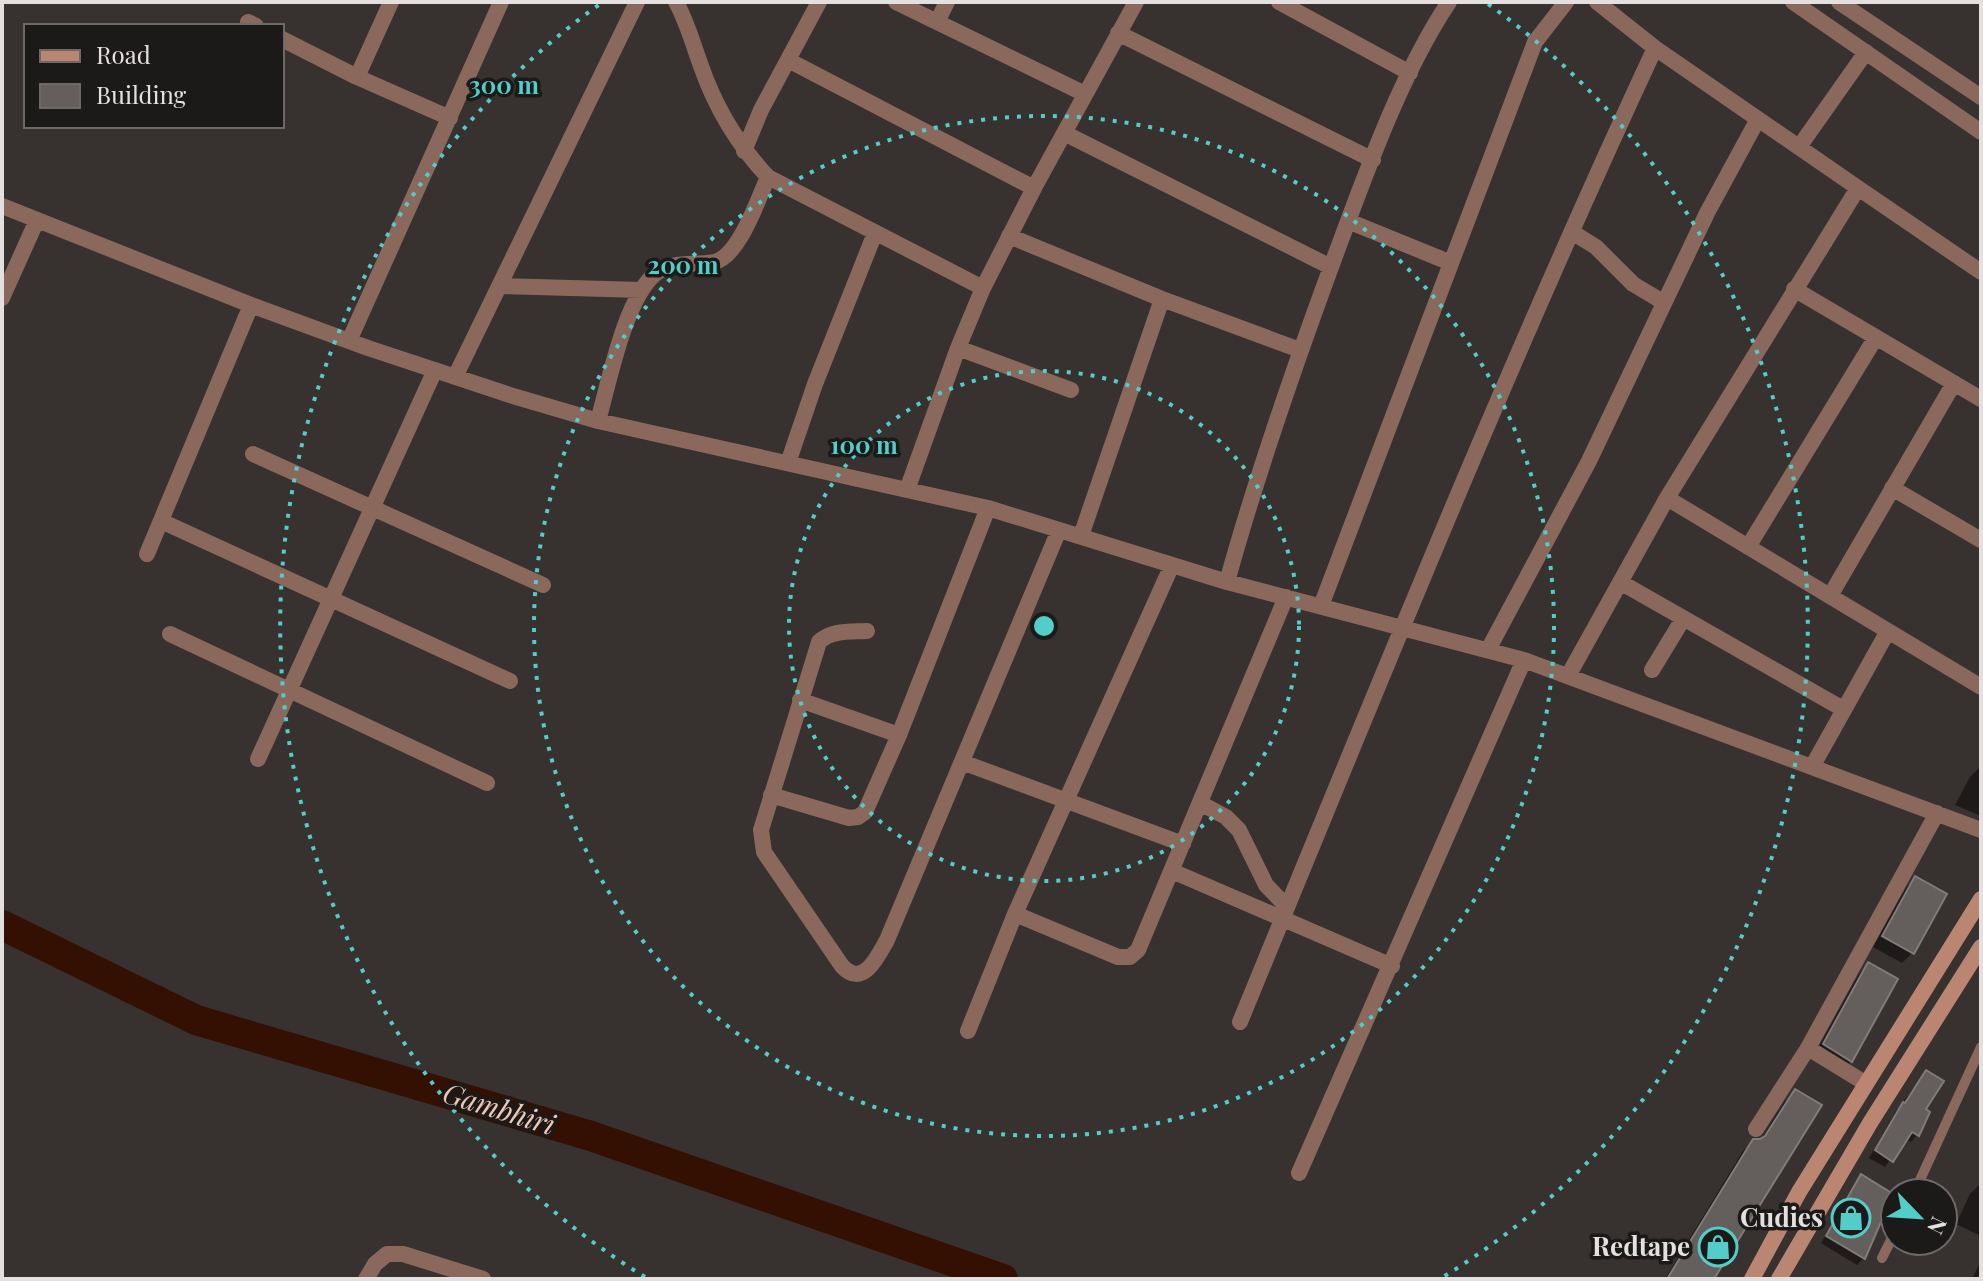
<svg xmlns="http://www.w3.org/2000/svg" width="1983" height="1281" font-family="'Playfair Display',serif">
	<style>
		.shadow { fill: #0007 }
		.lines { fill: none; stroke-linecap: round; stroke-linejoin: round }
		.river { stroke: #331002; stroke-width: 30 }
		.building { fill: #645e5c; stroke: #817b79; stroke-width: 2 }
		.lane { stroke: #8a695c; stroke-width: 10 }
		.street { stroke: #8a695c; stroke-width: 16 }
		.secondary { stroke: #ba8672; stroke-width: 16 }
		.ring { fill: none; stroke: #53cdca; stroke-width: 4; stroke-dasharray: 4 8 }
		.labels { text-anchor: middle; stroke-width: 7; stroke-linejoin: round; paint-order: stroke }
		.poi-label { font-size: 26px; font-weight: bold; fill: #e4e0df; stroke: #1c1a19; text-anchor: end }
		.water-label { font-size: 28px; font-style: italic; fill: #f1c6b6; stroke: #1c1a19 }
		.centre { fill: #53cdca; stroke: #1c1a19; stroke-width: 4 }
		.ring-label { font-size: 24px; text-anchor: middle; font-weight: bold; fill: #53cdca; stroke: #1c1a19; stroke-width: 7; stroke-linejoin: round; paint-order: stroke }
	</style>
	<rect width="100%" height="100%" fill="#37312f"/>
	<path class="shadow" d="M1981,766V816L1955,805L1970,777Z
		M1915,878L1912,953L1902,963L1873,947L1906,888Z
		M1868,964L1851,1061L1842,1070L1815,1054L1859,974Z
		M1926,1072L1923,1110L1928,1113L1917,1135L1911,1142L1905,1139L1885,1167L1869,1158L1896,1111Z
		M1795,1092L1712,1279H1665L1743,1151L1753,1141H1760L1785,1101Z
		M1862,1177L1864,1258L1857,1265L1821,1243L1855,1184Z
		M1981,1183V1236L1956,1224L1970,1194Z
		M1981,1260V1279H1978L1973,1277Z"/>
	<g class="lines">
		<path class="river" d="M2,925L196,1020L591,1136L1003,1279"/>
	</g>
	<path class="building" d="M1915,876L1947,894L1914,954L1882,936Z
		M1868,962L1898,979L1852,1062L1823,1044Z
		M1926,1070L1944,1081L1926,1109L1930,1112L1919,1136L1912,1132L1893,1162L1875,1150L1903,1102L1905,1103Z
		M1795,1089L1822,1105L1714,1279H1667L1753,1139H1760L1765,1136Z
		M1861,1174L1893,1194L1865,1259L1826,1236Z"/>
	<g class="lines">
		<path class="lane" d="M1914,1193L1981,1047
			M1882,1258L1895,1232"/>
		<path class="street" d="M676,2C687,22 693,44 701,66C716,109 737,144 768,177
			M896,2L1085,94
			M1279,2L1410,73
			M1597,2L1655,48L1858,188
			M1793,2L1981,132
			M1839,2L1981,97
			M248,22L256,26
			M937,22L947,2
			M1118,33L1373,160
			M282,39L357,77L450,118
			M788,60L1034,188
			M357,77L391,2
			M1064,133L1331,267
			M1799,147L1866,52
			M744,151L761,110L819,2
			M2,206L251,305L368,348L513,396L598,421L988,508L1227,582L1524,660L1981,830
			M1348,221L1451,263
			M1572,232L1596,247L1633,284L1663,302
			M1009,236L1162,299L1300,350
			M499,286L642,290
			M1794,289L1981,399
			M2,298L37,220
			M349,341L501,2
			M958,348L1071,390
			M455,377L637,2
			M598,421C609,382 625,299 655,274C673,260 693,266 714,262C739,257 758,199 768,177L983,288L1034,188L1136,2
			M253,454L543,585
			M788,463L815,384L875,233
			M1892,488L1981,540
			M907,490L958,348L983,288
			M1667,498L1981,687
			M161,521L510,681
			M1081,536L1162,299
			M1748,547L1876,337
			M147,554L251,305
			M1227,582C1259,466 1299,353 1341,240C1370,162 1403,71 1449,2
			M1620,582L1843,709
			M1830,596L1954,383
			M1321,606L1535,42L1566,2
			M867,631C850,632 831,630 819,642L761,830L764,852L842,966C863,989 878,956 887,940L1059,530
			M170,634L487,783
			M1488,650L1589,461L1707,213L1758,119
			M1652,670L1683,619
			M1568,676L1667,498L1858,188L1981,272
			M800,700L899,735
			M258,759L435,370
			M962,762L1183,844
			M1812,767L1888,631
			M771,795L849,818L858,817L865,812L899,735L988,508
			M1200,803L1226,817L1239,830L1266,885L1287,907
			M1172,871L1392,966
			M1015,914L1118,957H1130L1138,950L1286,597
			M1240,1022C1374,696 1506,368 1655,48
			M968,1031L1015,914L1172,565
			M1808,1048L1865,1083
			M1756,1129L1808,1048L1937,813
			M1299,1173L1524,660
			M366,1279L375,1264L387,1254H403L483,1279"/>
		<path class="secondary" d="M1752,1279L1799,1192L1981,899
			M1779,1279L1870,1123L1981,947"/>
	</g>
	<g class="ring">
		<circle cx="1044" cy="626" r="255"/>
		<circle cx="1044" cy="626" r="510"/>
		<path d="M645 1277A764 764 0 0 1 600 4M1488 4A764 764 0 0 1 1443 1277"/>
	</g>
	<defs>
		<g id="shop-ring" transform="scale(2)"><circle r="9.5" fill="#1c1a19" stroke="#53cdca" stroke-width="1.5"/><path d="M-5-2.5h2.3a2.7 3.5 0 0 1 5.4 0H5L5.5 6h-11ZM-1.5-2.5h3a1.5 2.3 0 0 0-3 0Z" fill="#53cdca"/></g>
	</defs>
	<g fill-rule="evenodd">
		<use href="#shop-ring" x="1851" y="1218"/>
		<use href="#shop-ring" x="1718" y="1247"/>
	</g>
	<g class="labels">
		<g class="poi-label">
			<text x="1823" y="1227">Cudies</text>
			<text x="1690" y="1256">Redtape</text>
		</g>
		<g class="water-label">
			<text transform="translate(499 1109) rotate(17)" y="10">Gambhiri</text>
		</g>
	</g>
	<circle cx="1044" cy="626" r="12" class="centre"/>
	<g class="ring-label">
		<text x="504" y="94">300 m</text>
		<text x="683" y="274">200 m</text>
		<text x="864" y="454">100 m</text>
	</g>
	<rect width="1983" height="1281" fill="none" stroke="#e4e0df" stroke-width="8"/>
	<rect x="24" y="24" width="260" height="104" fill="#1c1a19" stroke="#6c6968" stroke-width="2"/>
	<rect x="40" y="50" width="40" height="12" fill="#ba8672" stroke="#6c6968" stroke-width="2"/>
	<text x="96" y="64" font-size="24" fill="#e4e0df">Road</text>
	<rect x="40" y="84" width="40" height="24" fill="#645e5c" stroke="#6c6968" stroke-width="2"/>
	<text x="96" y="104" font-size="24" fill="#e4e0df">Building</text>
	<g transform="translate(1919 1217) rotate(115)"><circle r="38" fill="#1c1a19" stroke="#6c6968" stroke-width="2"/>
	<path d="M0-6L14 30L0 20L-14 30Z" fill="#53cdca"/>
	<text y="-12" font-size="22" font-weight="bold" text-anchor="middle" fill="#e4e0df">N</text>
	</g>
</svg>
